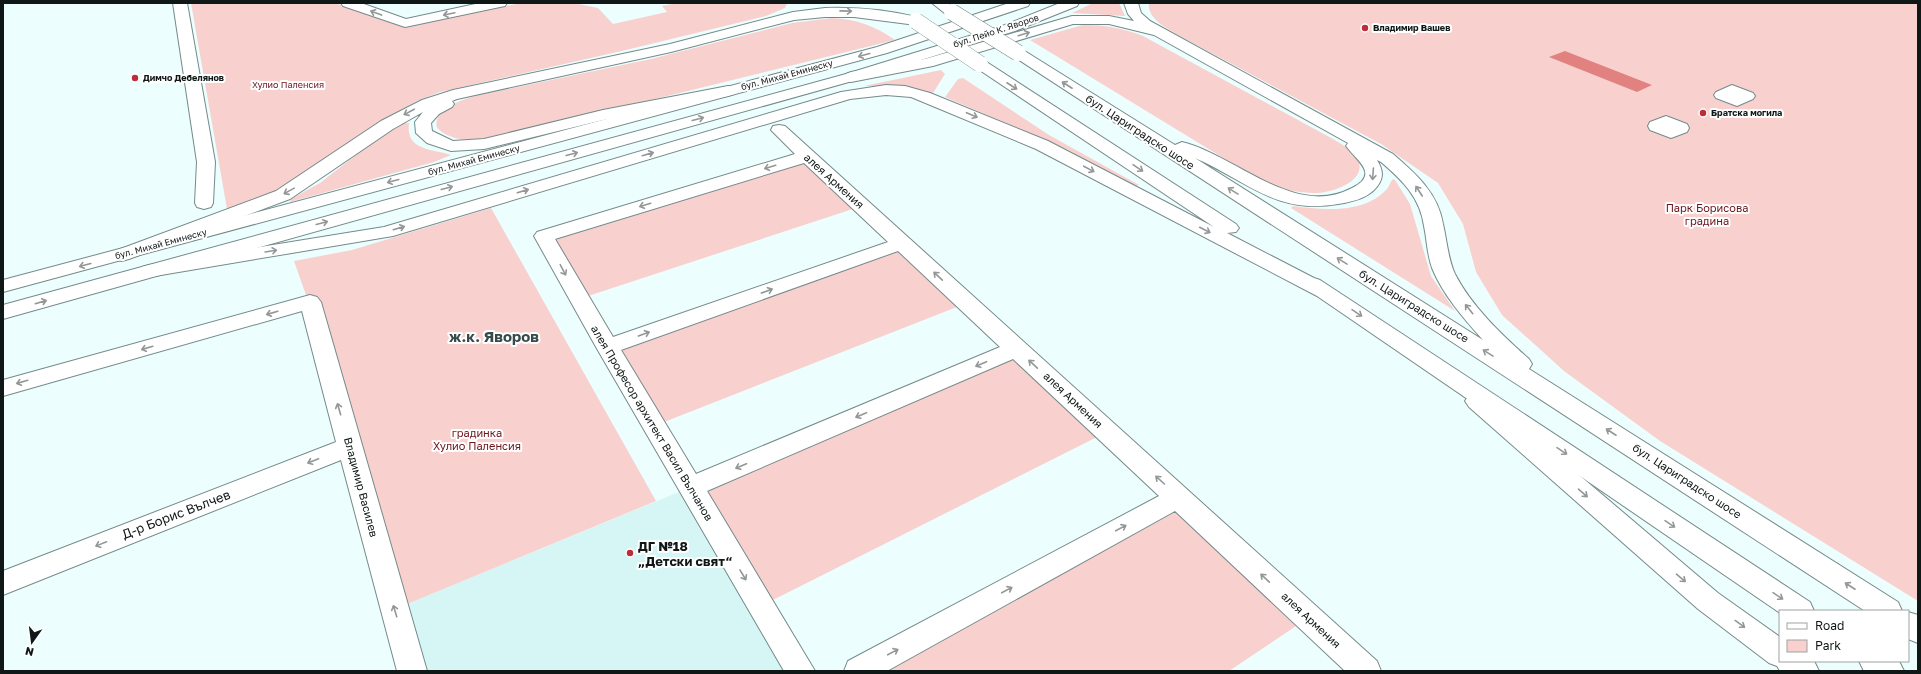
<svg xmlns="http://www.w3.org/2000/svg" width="1921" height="674" font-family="'Golos Text',sans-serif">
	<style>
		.built { fill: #d5f6f5 }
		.green { fill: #f8d1cf }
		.water { fill: #e28280 }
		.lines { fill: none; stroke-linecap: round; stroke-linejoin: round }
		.street-casing { stroke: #758a8a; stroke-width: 2 }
		.primary-casing { stroke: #758a8a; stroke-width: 2 }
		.highway-casing { stroke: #758a8a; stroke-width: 2 }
		.street { fill: #fff; fill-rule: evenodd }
		.primary { fill: #fff; fill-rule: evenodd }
		.highway { fill: #fff; fill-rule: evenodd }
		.highway-bridge-casing { stroke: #758a8a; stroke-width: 17; stroke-linecap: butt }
		.highway-bridge { stroke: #fff; stroke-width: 16 }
		.oneway { stroke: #939797 }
		.poi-dot { fill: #bd2d39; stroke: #fff; stroke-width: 1.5 }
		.labels { text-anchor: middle; stroke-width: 4; stroke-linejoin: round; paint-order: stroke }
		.far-poi-label { font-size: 9px; font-weight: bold; fill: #101817; stroke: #fff; text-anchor: start }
		.far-street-label { font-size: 9px; fill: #101817; stroke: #fff }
		.far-park-label { font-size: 9px; fill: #6c161d; stroke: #fff }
		.street-label { font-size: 11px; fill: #101817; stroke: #fff }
		.park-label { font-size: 11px; fill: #6c161d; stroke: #fff }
		.near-street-label { font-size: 13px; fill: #101817; stroke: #fff }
		.near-poi-label { font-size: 13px; font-weight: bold; fill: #101817; stroke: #fff; text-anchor: start }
		.district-label { font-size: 15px; font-weight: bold; fill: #384b4b; stroke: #fff }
	</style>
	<rect width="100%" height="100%" fill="#ecfefe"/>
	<path class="built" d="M691,487L800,671H412L395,609Z"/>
	<path class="green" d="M191,3H335L405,27L521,3H574L598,8L613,24L667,12L662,6L677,3H787L785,8L766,16L626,50L440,92L417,101L377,123L273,193L227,209Z
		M1093,3H1119L1125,16L1072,13Z
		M1149,3H1918V601L1660,441L1564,371L1502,315L1476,272L1463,224L1438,183L1381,144L1178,35C1167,28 1147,19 1149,3Z
		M832,18C857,19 875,26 895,40L489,140C470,140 452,142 437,128C432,109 462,100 475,96L651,59L792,23Z
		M1083,25C1104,25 1123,28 1143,36L1333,139C1339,143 1348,147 1353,153C1375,177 1337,192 1318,193C1298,193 1279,189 1261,181L1030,40Z
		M941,70L945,74L933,93L902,86H864Z
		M963,78L1049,135L1139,185L1134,187L1068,150L945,97L958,79Z
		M403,123H409C405,151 433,149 451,155L434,162L290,202L291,199L320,183L370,144Z
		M807,156L862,206L579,299L544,236Z
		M1393,179L1395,180L1410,204L1431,276L1455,311L1291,208L1293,206C1322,210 1362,214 1385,191C1389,188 1390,182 1393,179Z
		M491,208L656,501L395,609L313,315L294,261L352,250Z
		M903,243L967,303L654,426L607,347Z
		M1016,349L1107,432L761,606L691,487Z
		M1179,497L1308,618L1229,671H859Z"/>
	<path class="water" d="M1565,51L1652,85L1637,92L1549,57Z"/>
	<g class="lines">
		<g class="street-casing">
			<path id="street" d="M173,3H187L215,162L213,203L211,207L204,209L197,207L195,203L197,162Z
				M341,3H361L406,19L480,3H507L505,6L500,7L405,27L343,6Z
				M1732,85L1753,93L1755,96L1753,99L1737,106L1716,98L1714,95L1716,92Z
				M1666,116L1687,124L1689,128L1687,132L1671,138L1650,130L1648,126L1650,122Z
				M779,125L785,126L1377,661L1381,671H1345L1175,511L887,671H844L848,661L1159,496L1013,359L707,491L815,671H784L596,347L534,236L537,232L795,154L771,130L773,126ZM804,163L888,242L613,337L555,239ZM898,251L1000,347L696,474L621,350Z
				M310,295L317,297L321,302L427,671H397L341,460L3,595V571L336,442L302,311L3,396V380Z
				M1477,393L1485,395L1718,593L1780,637V661H1814L1819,671H1780L1777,666L1769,663L1698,609L1469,407L1465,401L1469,395Z"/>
		</g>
		<g class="primary-casing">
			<path id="primary" d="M1009,3H1030L1028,6L887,53L3,292V280L877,47Z
				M1060,3H1079L1077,6L1015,31L856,80L3,319V305L846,74L1005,25Z"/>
		</g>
		<g class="highway-casing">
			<path id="highway" d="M932,3H948L959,12L957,15H947Z
				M1124,3H1138L1141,13L1150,21L1393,154C1416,174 1438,193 1443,224C1447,241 1448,259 1455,274C1472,307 1502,335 1529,359L1532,364L1529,369L1898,602L1902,611H1865L1013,56L1011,53L1013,50H1023L1175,145L1182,142C1236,155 1294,219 1352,188C1380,174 1357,161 1346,146L1348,143L1154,35L1109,24H1073L933,66L851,82L846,80L843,77L846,74L851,72L925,59L1072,16H1109L1134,21L1128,14ZM1195,158C1247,181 1276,215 1338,204C1351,202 1365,199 1374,190C1384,180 1384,171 1377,160L1381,162C1402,180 1420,197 1424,226C1427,240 1427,254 1432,268C1443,295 1464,319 1483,340Z
				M825,8C857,7 889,10 921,18L923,21L921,24L916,25L854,17H825L794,20L671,52L457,99L452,101L454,104L452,107L439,114L431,123L432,131L453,141L484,139L603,110L728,86L734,88L736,91L734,94L728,96L603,120L484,149L451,151L427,143L416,133L415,122L423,112L393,129L290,199L129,259L122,261L115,259L112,255L115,251L276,191L381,121L422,100L453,90L670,44L793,12Z
				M980,59L985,61L1236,224L1239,228L1236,232L1227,233L1314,278L1320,280L1810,602L1814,611H1780V613L1317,296L1036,149L911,97L886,95L850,99L393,236L149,277L142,275L139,271L142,267L149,265L384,227L841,92L886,85L905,86L930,93L1048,141L1214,227L975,67L972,64L975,61Z
				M1908,612L1918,615V643L1908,639Z
				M1859,661H1899L1904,671H1864Z"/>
		</g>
		<use href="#street" class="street"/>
		<use href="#primary" class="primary"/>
		<use href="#highway" class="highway"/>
		<g class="highway-bridge-casing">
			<path id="highway-bridge" d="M952,12L1018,53
				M916,21L980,64"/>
		</g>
		<use href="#highway-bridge" class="highway-bridge"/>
	</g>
	<defs><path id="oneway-shaft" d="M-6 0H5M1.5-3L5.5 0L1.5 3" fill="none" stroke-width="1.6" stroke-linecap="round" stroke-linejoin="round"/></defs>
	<g class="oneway">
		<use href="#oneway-shaft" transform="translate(846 11) rotate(1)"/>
		<use href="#oneway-shaft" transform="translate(376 13) rotate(-160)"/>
		<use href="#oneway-shaft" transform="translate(449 14) rotate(168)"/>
		<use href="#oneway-shaft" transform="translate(1024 34) rotate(-17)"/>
		<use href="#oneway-shaft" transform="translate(864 55) rotate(165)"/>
		<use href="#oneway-shaft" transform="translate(1067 85) rotate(-147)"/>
		<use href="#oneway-shaft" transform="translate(1012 86) rotate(33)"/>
		<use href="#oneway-shaft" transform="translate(409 112) rotate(152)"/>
		<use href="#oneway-shaft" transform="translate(972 115) rotate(23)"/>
		<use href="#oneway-shaft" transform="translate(698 119) rotate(-15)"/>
		<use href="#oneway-shaft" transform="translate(572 154) rotate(-15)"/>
		<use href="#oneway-shaft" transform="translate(648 154) rotate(-16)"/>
		<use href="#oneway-shaft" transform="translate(770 167) rotate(163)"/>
		<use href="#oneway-shaft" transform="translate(1138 168) rotate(34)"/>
		<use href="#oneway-shaft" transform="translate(1089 169) rotate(28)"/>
		<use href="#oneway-shaft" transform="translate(1373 174) rotate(94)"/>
		<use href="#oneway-shaft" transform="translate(393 181) rotate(165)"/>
		<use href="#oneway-shaft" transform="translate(447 188) rotate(-15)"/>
		<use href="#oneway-shaft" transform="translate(289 191) rotate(151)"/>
		<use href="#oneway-shaft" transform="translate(523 191) rotate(-16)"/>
		<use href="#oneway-shaft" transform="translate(1233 191) rotate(-148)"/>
		<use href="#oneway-shaft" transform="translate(1419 191) rotate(-123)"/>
		<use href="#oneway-shaft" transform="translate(645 205) rotate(163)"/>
		<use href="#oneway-shaft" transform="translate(322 223) rotate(-15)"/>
		<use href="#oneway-shaft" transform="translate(399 228) rotate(-16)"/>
		<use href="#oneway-shaft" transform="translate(1205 230) rotate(27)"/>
		<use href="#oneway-shaft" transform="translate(271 251) rotate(-9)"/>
		<use href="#oneway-shaft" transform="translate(1342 261) rotate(-148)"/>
		<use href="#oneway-shaft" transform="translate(85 265) rotate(165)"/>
		<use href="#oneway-shaft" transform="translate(563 270) rotate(62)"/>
		<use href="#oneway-shaft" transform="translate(938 276) rotate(-137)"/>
		<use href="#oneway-shaft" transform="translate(767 291) rotate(-20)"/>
		<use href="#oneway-shaft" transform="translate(41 302) rotate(-16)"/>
		<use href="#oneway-shaft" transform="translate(1469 309) rotate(-129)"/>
		<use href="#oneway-shaft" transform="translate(272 313) rotate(164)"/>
		<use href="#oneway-shaft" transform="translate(1357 313) rotate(34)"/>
		<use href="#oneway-shaft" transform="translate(644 334) rotate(-20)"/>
		<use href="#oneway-shaft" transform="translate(147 348) rotate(164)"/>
		<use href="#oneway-shaft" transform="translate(1488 353) rotate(-148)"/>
		<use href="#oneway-shaft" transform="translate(981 364) rotate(157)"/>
		<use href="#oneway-shaft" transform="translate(1033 364) rotate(-137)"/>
		<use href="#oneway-shaft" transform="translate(22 382) rotate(164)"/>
		<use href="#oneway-shaft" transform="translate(339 409) rotate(-106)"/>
		<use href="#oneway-shaft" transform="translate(861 415) rotate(157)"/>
		<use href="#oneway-shaft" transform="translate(1611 432) rotate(-147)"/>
		<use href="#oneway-shaft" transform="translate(1562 451) rotate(34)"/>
		<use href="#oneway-shaft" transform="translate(313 461) rotate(159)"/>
		<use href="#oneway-shaft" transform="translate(741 466) rotate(157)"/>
		<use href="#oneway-shaft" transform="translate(1160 480) rotate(-138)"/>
		<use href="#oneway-shaft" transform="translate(1583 493) rotate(41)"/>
		<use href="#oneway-shaft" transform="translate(1670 524) rotate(34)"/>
		<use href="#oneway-shaft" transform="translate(1121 528) rotate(-28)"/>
		<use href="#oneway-shaft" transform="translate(101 544) rotate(158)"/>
		<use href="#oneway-shaft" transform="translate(743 575) rotate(59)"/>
		<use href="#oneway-shaft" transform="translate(1265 578) rotate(-137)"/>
		<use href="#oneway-shaft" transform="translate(1681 578) rotate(40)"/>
		<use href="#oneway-shaft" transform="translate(1850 586) rotate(-147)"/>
		<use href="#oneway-shaft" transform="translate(1007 590) rotate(-28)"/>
		<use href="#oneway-shaft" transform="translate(1778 596) rotate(34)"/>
		<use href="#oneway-shaft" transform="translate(395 611) rotate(-107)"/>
		<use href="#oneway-shaft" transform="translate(1740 624) rotate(36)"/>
		<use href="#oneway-shaft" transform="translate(893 652) rotate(-28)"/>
	</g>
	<g class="poi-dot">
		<circle cx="1365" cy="28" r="4"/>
		<circle cx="135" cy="78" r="4"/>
		<circle cx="1703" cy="113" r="4"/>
		<circle cx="630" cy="553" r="4"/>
	</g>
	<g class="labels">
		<g class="far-poi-label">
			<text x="1373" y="31">Владимир Вашев</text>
			<text x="143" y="81">Димчо Дебелянов</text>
			<text x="1711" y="116">Братска могила</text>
		</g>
		<g class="far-street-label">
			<text transform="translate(996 31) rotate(-18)" y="3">бул. Пейо К. Яворов</text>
			<text transform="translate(787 75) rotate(-15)" y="3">бул. Михай Еминеску</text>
			<text transform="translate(474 160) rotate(-15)" y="3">бул. Михай Еминеску</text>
			<text transform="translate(161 244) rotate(-15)" y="3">бул. Михай Еминеску</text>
		</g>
		<g class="far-park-label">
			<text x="288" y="88">Хулио Паленсия</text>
		</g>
		<g class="street-label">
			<text transform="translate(1140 132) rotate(33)" y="4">бул. Цариградско шосе</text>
			<text transform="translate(834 181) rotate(42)" y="4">алея Армения</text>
			<text transform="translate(1414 306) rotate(32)" y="4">бул. Цариградско шосе</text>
			<text transform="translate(1073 400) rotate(43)" y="4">алея Армения</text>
			<text transform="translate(652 423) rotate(59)" y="4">алея Професор архитект Васил Вълчанов</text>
			<text transform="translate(1687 481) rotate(33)" y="4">бул. Цариградско шосе</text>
			<text transform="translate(361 487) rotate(75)" y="4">Владимир Василев</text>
			<text transform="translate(1311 620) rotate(43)" y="4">алея Армения</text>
		</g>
		<g class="park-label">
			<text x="1707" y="212">Парк Борисова<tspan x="1707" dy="13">градина</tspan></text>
			<text x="477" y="437">градинка<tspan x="477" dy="13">Хулио Паленсия</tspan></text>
		</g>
		<g class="near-street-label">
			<text transform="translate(176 514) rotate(-21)" y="5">Д-р Борис Вълчев</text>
		</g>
		<g class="near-poi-label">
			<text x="638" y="551">ДГ №18<tspan x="638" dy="15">„Детски свят“</tspan></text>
		</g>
		<g class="district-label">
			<text x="494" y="342">ж.к. Яворов</text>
		</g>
	</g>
	<rect width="1921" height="674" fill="none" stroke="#101817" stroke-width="8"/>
	<rect x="1779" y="610" width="130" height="52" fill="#ffffff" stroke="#9fa3a2"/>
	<rect x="1787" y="623" width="20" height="6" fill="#ffffff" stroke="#9fa3a2"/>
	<text x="1815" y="630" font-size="12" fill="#101817">Road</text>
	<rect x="1787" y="640" width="20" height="12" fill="#f8d1cf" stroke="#9fa3a2"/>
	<text x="1815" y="650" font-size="12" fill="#101817">Park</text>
	<g transform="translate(32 642) rotate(194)" stroke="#ffffff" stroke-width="3" paint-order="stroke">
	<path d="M0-3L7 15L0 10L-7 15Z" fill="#101817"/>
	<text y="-6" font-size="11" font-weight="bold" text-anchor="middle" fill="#101817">N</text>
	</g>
</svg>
